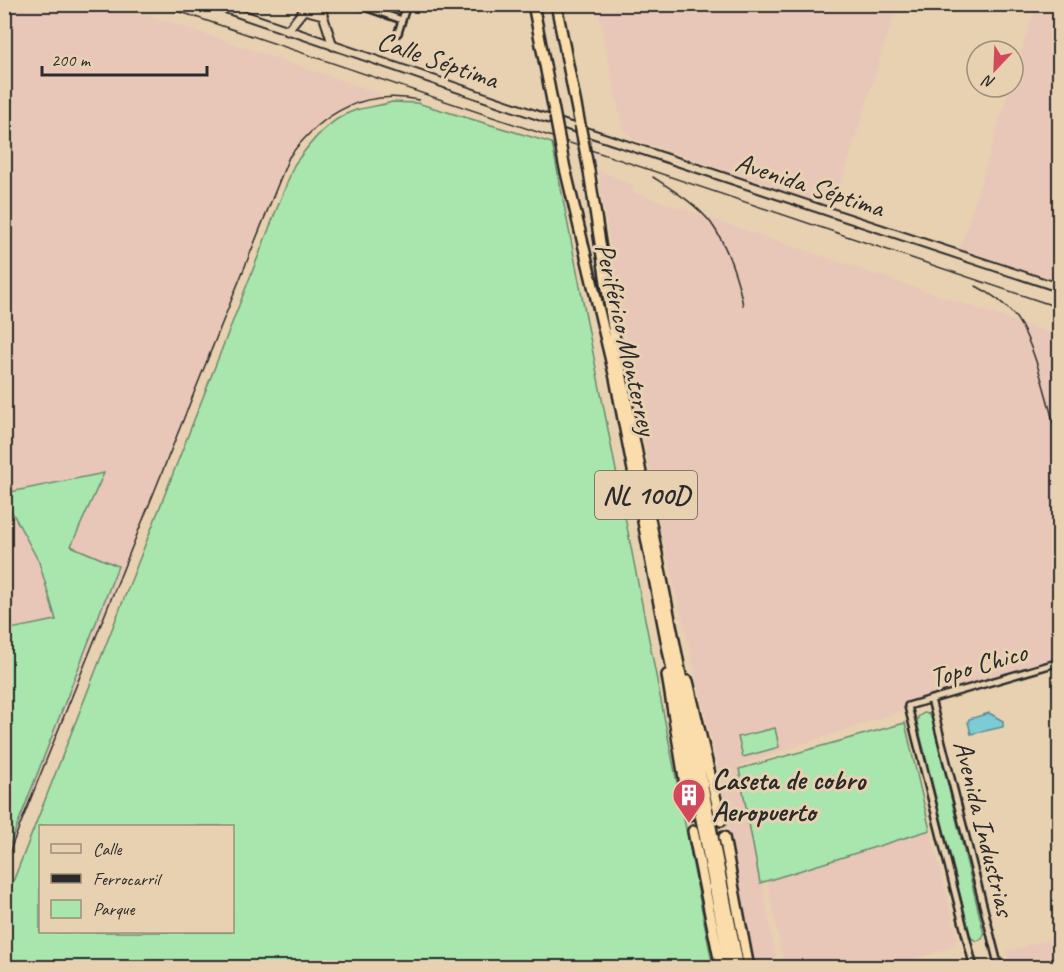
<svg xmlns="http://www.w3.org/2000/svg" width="1064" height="972" font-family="Caveat,sans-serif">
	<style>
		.built { fill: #e8c7b8 }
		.green { fill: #a8e6ae; stroke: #6a886c; stroke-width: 1.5; fill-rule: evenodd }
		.water { fill: #7bcbd5; stroke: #5b8b91; stroke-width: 1.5 }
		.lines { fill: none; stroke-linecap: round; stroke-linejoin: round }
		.street-casing { stroke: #2b2b2b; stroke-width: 10 }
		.secondary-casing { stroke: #2b2b2b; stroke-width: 11 }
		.highway-casing { stroke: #2b2b2b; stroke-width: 14 }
		.street { stroke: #e8d1b1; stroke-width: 5 }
		.secondary { stroke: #e8d1b1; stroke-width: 7 }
		.highway { stroke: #faddab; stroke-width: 9 }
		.rail { stroke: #2b2b2b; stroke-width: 1.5 }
		.highway-bridge-casing { stroke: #2b2b2b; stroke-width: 14; stroke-linecap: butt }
		.highway-bridge { stroke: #faddab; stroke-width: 9 }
		.labels { text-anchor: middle; stroke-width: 6; stroke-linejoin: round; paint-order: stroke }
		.shield { fill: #e8d1b1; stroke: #645d53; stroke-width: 1.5 }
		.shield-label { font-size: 27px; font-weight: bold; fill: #2b2b2b }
		.street-label { font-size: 28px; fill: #2b2b2b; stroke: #e8d1b1 }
		.poi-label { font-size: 28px; font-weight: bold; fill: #2b2b2b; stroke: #e8d1b1; text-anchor: start }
	</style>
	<rect width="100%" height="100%" fill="#e8d1b1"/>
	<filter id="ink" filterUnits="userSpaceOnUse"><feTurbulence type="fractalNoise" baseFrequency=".0167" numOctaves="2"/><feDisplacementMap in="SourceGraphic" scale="12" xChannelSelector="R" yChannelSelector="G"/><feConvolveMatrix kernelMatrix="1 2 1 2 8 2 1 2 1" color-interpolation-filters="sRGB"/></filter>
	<g filter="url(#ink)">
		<path class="built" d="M5,5H120L382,94L326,117L298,146L277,185L5,866Z
			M597,5H897L834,207L633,139L622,128Z
			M1036,5H1059V283L960,249L1010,87H1013V79Z
			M597,169L633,185V192L1059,336V658L739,766L778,967H755L715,755L658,519Z
			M930,830L958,939L955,944L949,948L890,967H784L767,880Z
			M1059,937V967H1010L1006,951Z"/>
		<path class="green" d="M392,102L417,103L552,143L713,967H5V902L294,165C310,143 328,119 356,110C367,107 380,106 392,102ZM40,826H232V932H40Z
			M104,473L71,546L118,566L5,857V630L56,620L39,562L5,499V493Z
			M924,713L929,714L932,719L984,934L982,939L977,941L971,938L917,722L918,717Z
			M905,723L930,830L760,883L739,769Z
			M775,728L779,747L743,757L738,737Z"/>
		<path class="water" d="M989,713L1003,721V727L971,734L968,722L969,719Z"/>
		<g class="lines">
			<g class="street-casing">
				<path id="street" d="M356,4L402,20
					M398,33L407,4
					M931,699L999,968
					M974,968L908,706L1060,662"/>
			</g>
			<g class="secondary-casing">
				<path id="secondary" d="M212,4L569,126L1060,288
					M322,4L323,15L333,46
					M304,10L323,15
					M287,31L304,10L305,4"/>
			</g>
			<g class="highway-casing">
				<path id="highway" d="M533,4L555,116
					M556,4L580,125
					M564,164L615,378L730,968
					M589,171L616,347L739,968
					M667,675L690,815
					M688,681L721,821
					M693,831L721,968
					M724,837L749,968"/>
			</g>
			<use href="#street" class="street"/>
			<use href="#secondary" class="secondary"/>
			<use href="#highway" class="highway"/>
			<path class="rail" d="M157,4L1060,308
				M653,177C673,190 696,204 711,223C727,245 738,279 743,305
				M976,286C990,293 1003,302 1013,314C1035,339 1050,413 1060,447
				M4,865L289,157C322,113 362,89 419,100"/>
			<g class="highway-bridge-casing">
				<path id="highway-bridge" d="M555,116L564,164
					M580,125L589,171"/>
			</g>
			<use href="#highway-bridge" class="highway-bridge"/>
		</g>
	</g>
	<defs>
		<g id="building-pin" transform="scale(1.725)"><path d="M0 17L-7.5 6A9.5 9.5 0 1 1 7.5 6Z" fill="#d1495b" stroke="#e8d1b1"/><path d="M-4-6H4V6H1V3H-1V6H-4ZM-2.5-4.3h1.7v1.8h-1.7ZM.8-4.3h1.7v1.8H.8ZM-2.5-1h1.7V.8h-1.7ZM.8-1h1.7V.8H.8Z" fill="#fff"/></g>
	</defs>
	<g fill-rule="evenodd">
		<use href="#building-pin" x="689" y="795"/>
	</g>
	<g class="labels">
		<rect class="shield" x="595" y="471" width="102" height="48" rx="4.5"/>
		<g class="shield-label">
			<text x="646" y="504">NL 100D</text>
		</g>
		<g class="street-label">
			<text transform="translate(438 59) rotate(19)" y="10">Calle Séptima</text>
			<text transform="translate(810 184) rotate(18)" y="10">Avenida Séptima</text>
			<text transform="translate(627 339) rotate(77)" y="10">Periférico Monterrey</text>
			<text transform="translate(978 664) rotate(-16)" y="10">Topo Chico</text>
			<text transform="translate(985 828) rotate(76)" y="10">Avenida Industrias</text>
		</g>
		<g class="poi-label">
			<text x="712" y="789">Caseta de cobro<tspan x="712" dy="32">Aeropuerto</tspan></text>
		</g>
	</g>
	<rect width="1064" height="972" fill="none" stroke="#e8d1b1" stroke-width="24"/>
	<rect x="12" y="12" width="1040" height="948" fill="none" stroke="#2b2b2b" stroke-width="2" filter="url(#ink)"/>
	<rect x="39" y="825" width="195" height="108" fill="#e8d1b1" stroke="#9c8f7b" stroke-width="1.5"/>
	<rect x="51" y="844" width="30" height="9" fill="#e8d1b1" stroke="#9c8f7b" stroke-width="1.5"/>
	<text x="93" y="855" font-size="18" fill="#2b2b2b">Calle</text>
	<rect x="51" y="874" width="30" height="9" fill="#2b2b2b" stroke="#9c8f7b" stroke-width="1.5"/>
	<text x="93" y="885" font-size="18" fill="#2b2b2b">Ferrocarril</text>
	<rect x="51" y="900" width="30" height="18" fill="#a8e6ae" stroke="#9c8f7b" stroke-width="1.5"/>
	<text x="93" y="915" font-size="18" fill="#2b2b2b">Parque</text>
	<g transform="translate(995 69) rotate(203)"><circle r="28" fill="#e8d1b1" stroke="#9c8f7b" stroke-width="1.5"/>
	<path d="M0-4.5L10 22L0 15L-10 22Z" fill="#d1495b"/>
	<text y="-9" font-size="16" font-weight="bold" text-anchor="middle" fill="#2b2b2b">N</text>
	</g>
	<path d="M42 66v9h165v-9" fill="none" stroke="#2b2b2b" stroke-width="3"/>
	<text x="51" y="66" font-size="18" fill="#2b2b2b" stroke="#e8d1b1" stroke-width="4.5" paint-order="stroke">200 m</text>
</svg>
